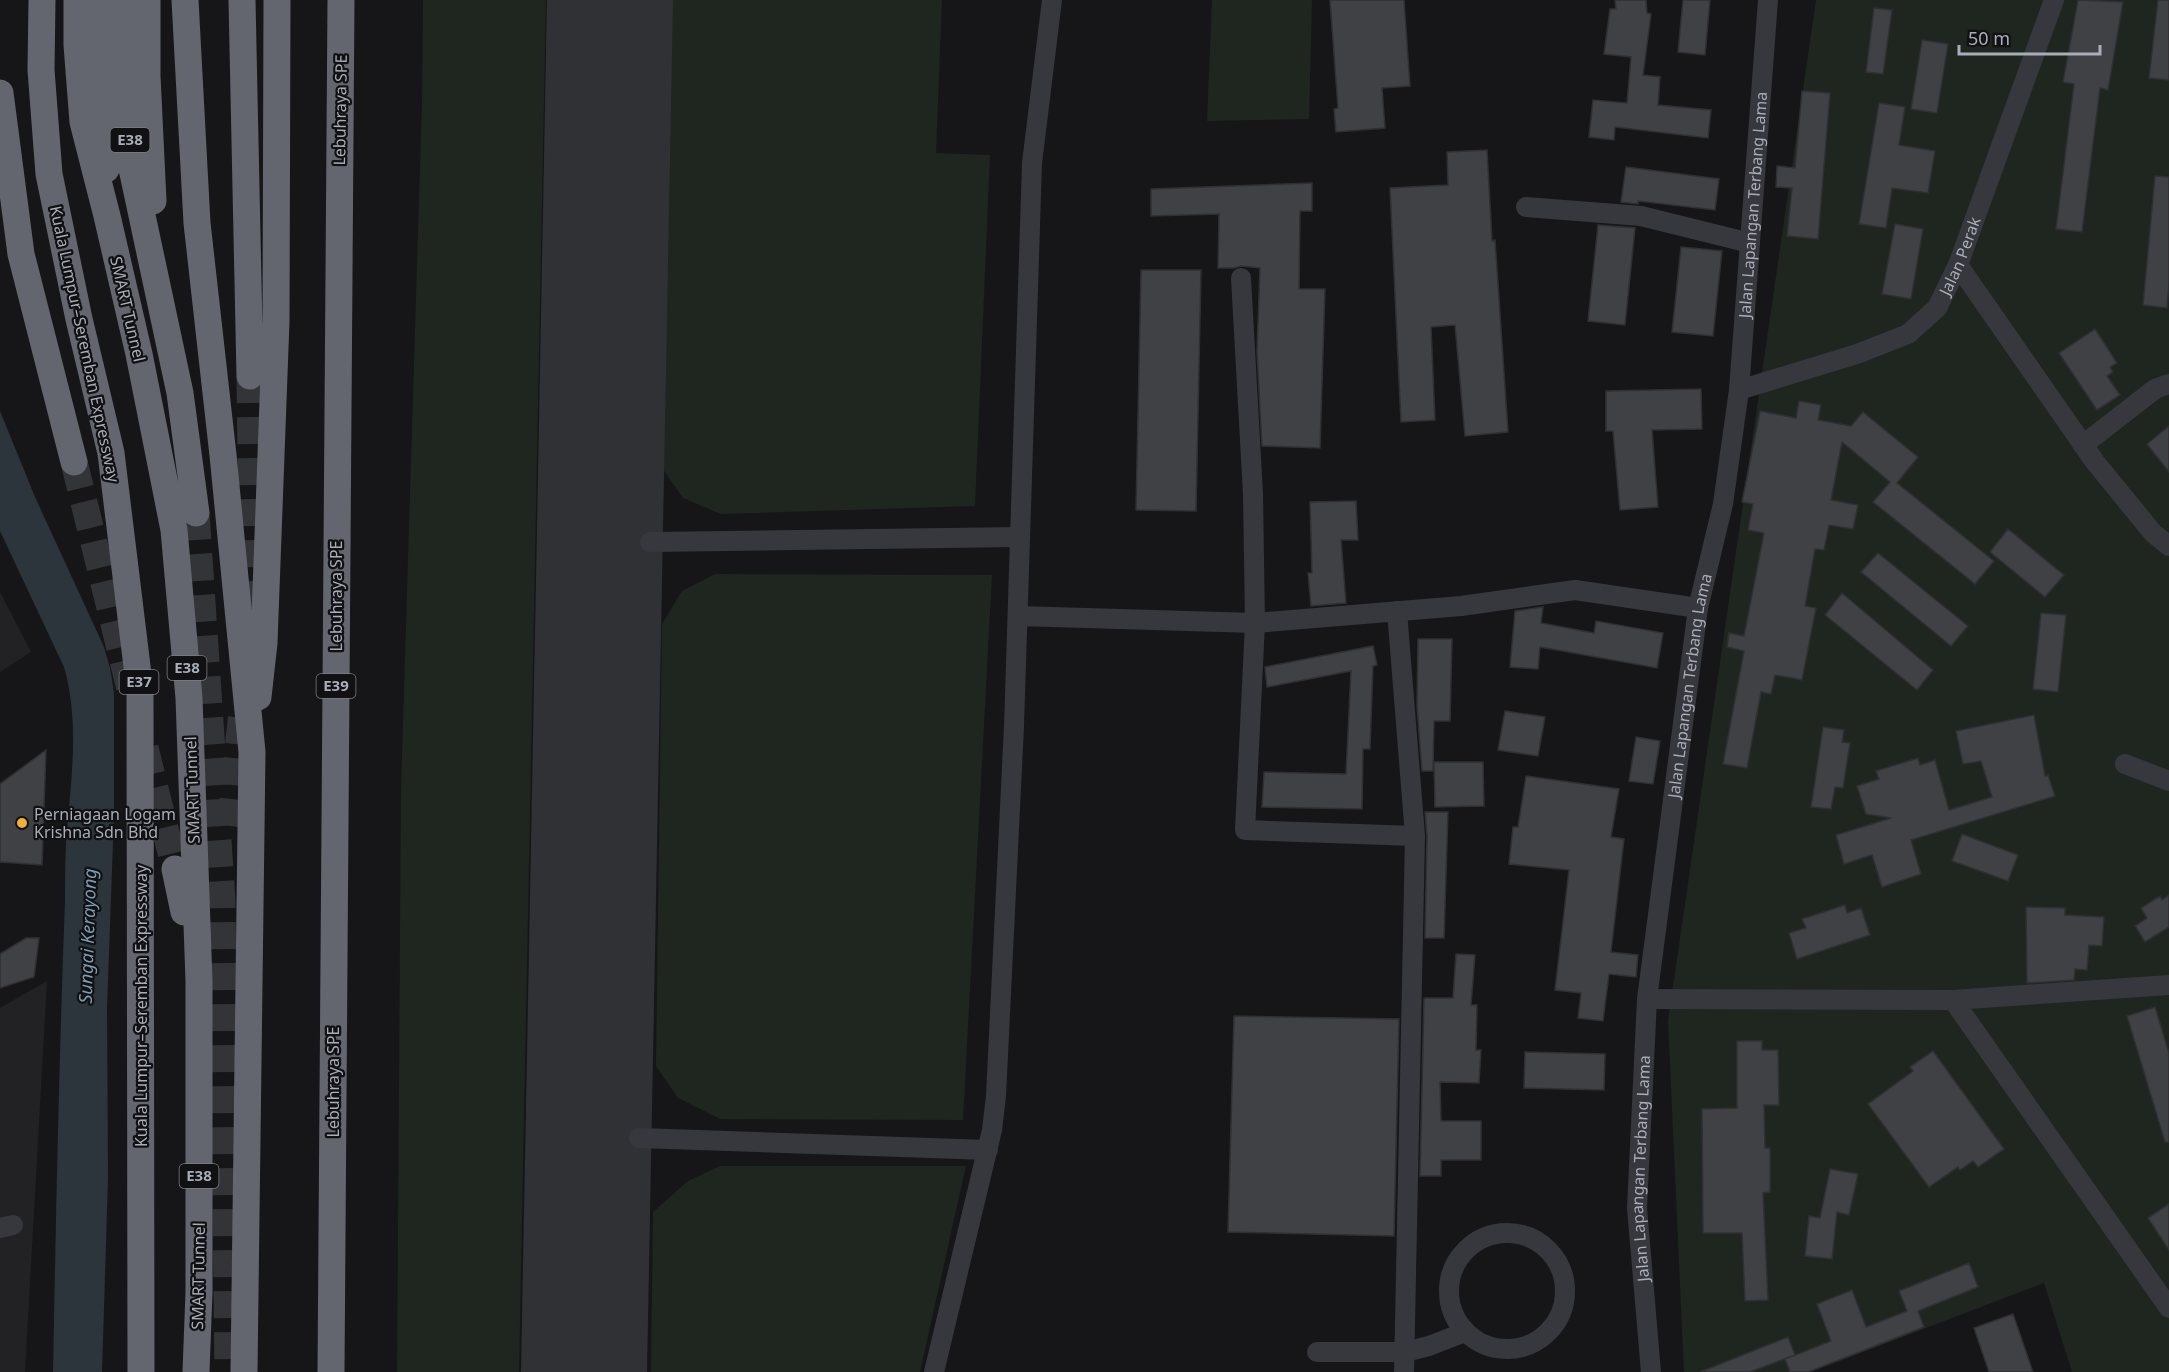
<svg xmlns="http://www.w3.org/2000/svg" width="2169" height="1372" font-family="'Noto Sans',sans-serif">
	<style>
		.built { fill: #222225 }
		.green { fill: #1e261f }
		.water { fill: #2c353c }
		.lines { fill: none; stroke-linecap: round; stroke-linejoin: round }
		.runway { stroke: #303135; stroke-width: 126 }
		.building { fill: #404145; stroke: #303034; stroke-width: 1.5 }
		.highway-tunnel { stroke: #333438; stroke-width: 27; stroke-dasharray: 27 14; stroke-linecap: butt }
		.minor { stroke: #37383d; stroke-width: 20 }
		.highway { stroke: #63666e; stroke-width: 27 }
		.poi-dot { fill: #f2b134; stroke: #111113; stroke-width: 2 }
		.labels { text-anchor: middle; stroke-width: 4.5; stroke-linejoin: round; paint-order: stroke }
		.shield { fill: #111113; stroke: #7b7e86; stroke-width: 1.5 }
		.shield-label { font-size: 15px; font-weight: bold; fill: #a8adb8 }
		.street-label { font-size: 16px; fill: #a8adb8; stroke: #111113 }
		.poi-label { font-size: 16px; fill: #a8adb8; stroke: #111113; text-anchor: start }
		.water-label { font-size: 18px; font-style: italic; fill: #7f9bb3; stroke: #111113 }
	</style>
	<rect width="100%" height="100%" fill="#161618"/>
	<path class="built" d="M0,592L31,652L0,672Z
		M47,981L25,1372H0V1008Z"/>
	<path class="green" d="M423,0H546L519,1372H397L401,788L422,101Z
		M669,0H942L936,153L990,155L975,506L721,514L683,498L660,465Z
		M1212,0H1312L1309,119L1207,121Z
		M1816,0H2169V1372H2072L2044,1283L1811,1372H1684L1668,1021Z
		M715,574L992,575L963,1120L720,1119L678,1098L656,1066L662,624L682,591Z
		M720,1166H966L920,1372H651L653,1212L688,1181Z"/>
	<path class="water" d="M0,411L35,497L104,647L110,668L114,693V814L107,1008L108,1178L102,1372H53C56,1215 59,1058 65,901C65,877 65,853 67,829C72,775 79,719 64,667L0,531Z"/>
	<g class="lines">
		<path class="runway" d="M584,1372L610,0"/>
	</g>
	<path class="building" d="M1330,0H1404L1410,86L1382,88L1385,128L1336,132L1334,109L1338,108Z
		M1615,0H1646L1647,13L1651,14L1643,75L1660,77L1658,105L1711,110L1708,138L1615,127L1614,140L1589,137L1593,100L1627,103L1631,57L1604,54L1610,9H1616Z
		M1683,0H1710L1705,55L1678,52Z
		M2078,0L2123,2L2108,90L2100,88L2082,232L2056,229L2074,84L2063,82Z
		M2158,0H2169V80L2149,78Z
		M1874,8L1892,10L1883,74L1866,72Z
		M1922,40L1948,44L1937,113L1911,109Z
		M1802,91L1830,93L1818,239L1787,236L1792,188L1776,187L1777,166L1795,168Z
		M1879,103L1905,107L1899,145L1935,151L1928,193L1892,188L1886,228L1859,224Z
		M1487,150L1492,241L1495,240L1508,432L1465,436L1455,325L1431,327L1435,420L1401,422L1390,188L1448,185L1447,152Z
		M1626,167L1719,179L1715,210L1638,201V204L1621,202Z
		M2155,176L2169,177V282L2167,308L2143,305Z
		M1312,183V211H1300L1299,289H1325L1320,448L1262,446L1257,352L1260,268L1241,266L1234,268H1218L1219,214L1151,216V189Z
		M1895,224L1923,229L1911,299L1882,294Z
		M1598,225L1635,228L1625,325L1588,321Z
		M1681,247L1722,251L1713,336L1672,332Z
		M1141,270H1201L1196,511L1136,510Z
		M2095,329L2117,363L2110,367L2113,372L2107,376L2120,395L2097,410L2059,353Z
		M1701,389L1702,429L1652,430L1658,507L1620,510L1613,431H1606V391Z
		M1799,401L1821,405L1818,420L1851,426L1863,412L1918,457L1897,483L1994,561L1975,584L1873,502L1890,482L1842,442L1831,500L1858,505L1853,529L1829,525L1824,550L1815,549L1805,606L1816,608L1802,680L1775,675L1771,694L1761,692L1747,768L1723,764L1744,651L1727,647L1729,633L1744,636L1764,533L1748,530L1753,504L1742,502L1760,411L1796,418Z
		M2169,426V472L2147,444Z
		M1356,501L1358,540H1341L1346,603L1311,606L1308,573H1312L1310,502Z
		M2008,529L2064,575L2045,597L1990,552Z
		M1878,553L1968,626L1951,646L1861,572Z
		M1842,593L1933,670L1917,690L1825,615Z
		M1543,607L1541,623L1594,633L1596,621L1663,633L1657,668L1540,647L1538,669L1510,667L1515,611Z
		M2041,613L2066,615L2058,692L2033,689Z
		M1418,639H1452L1450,721H1434L1433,771H1422L1417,706Z
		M1373,646L1377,665L1373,666L1370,749H1363L1362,809L1262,807L1264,772L1346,774L1351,671L1267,687L1265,667Z
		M1505,711L1545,717L1538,756L1498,750Z
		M2034,715L2045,776L2048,775L2055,796L1911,840L1921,874L1882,887L1872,855L1844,864L1836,835L1891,818L1866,814L1857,786L1879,779L1876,771L1918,758L1920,765L1935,760L1949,810L1992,797L1981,761L1963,764L1956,731Z
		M1823,727L1844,730L1842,742L1850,743L1843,788L1835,787L1831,809L1811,807Z
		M1636,737L1660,741L1653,784L1629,781Z
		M46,750L42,865L0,862V784Z
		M1434,762H1483L1484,806L1435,807Z
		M1526,776L1619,789L1611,837L1624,839L1611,952L1638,955L1636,977L1609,974L1603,1021L1578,1018L1581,993L1555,990L1569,870L1509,864L1513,827H1518Z
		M1425,812H1448L1444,938H1425L1427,836Z
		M1962,834L2018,855L2008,881L1952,861Z
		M2169,895V927L2145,942L2135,926L2147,918L2141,908L2160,896L2162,900Z
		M1845,905L1847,913L1861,908L1870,935L1797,959L1789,933L1806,928L1802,919Z
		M2026,907L2065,908V915L2104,917L2102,946L2089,945L2087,970L2075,969L2074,980L2027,983Z
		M26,938H39L34,977L0,988V954Z
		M1456,954L1475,955L1471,1005H1477L1476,1050H1481L1479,1083L1440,1082L1441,1121H1481V1160H1441V1176H1420L1424,998H1453Z
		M2155,1007L2169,1053V1142H2165L2127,1016Z
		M1234,1016L1399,1019L1394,1236L1228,1232Z
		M1737,1041H1762V1050H1778L1779,1105H1764L1765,1148H1770V1192L1763,1193L1768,1300L1745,1301L1742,1233H1703L1702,1109L1737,1108Z
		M1933,1051L2004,1149L1978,1167L1973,1161L1960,1170L1958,1167L1929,1187L1868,1104L1913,1071L1910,1067Z
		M1525,1052L1605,1054L1604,1090L1524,1088Z
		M1830,1169L1858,1174L1849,1215L1837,1212L1832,1259L1805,1256L1809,1216L1820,1218Z
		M2169,1204V1250L2148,1218Z
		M1969,1263L1978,1287L1918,1311L1924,1327L1808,1372H1790L1785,1359L1831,1341L1817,1304L1852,1290L1866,1327L1907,1311L1899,1291Z
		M2013,1314L2033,1372H1989L1974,1328Z
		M1788,1337L1795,1355L1750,1372H1700Z"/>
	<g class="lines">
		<path class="highway-tunnel" d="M250,376L253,613L251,629
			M74,462L131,693
			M196,513L222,901L228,1372
			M145,748L175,869
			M230,826L242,712"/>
		<g class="minor">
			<path d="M1526,207L1641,216L1750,243"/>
			<path d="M1958,265L2095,462L2153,533L2169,546"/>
			<path d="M1241,278L1253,494L1255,623L1245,830L1415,836"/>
			<path id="s1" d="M1739,390L1857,354L1908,334L1937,308L1958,265L2054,0"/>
			<path d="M2083,445L2155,389L2169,384"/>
			<path d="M650,542L1020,537"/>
			<path d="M1397,611L1415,836L1404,1372"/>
			<path d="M1018,616L1255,623L1461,606L1575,590L1698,608"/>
			<path d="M2125,764L2169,781"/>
			<path d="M1647,999L1953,1000L2169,985"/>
			<path d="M1953,1000L2169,1308"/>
			<path d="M639,1138L988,1150"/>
			<path d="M0,1228L13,1225"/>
			<circle cx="1507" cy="1291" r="58"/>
			<path d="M1317,1352H1405L1429,1346L1465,1332"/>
			<path d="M934,1372L992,1130L996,1096L1014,726L1032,163L1052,0"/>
			<path id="s2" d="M1651,1372L1637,1208L1647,999L1698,608L1723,504L1739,390L1768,0"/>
		</g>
		<path class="highway" d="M42,0L41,70L49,174L79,319L111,453L140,691L141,1372
			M77,0V45L83,122L107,216L139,354L174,530L189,698L199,981V1292L196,1372
			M103,0L106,169
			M125,0L126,76L131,164L180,393L196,513
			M147,0V76L153,201
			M185,0L197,223L223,455L252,752L244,1372
			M242,0L250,376
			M0,93L21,254L74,462
			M258,697L264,643L276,321L277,0
			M175,869L184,912
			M331,1372L341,0"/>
	</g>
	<circle class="poi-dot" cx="22" cy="823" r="6"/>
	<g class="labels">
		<g class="shield">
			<rect x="110.5" y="128" width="39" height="24" rx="4.5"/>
			<rect x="167.5" y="656" width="39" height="24" rx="4.5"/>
			<rect x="119.5" y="670" width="39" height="24" rx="4.5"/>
			<rect x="316.5" y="674" width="39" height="24" rx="4.5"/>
			<rect x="179.5" y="1164" width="39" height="24" rx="4.5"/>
		</g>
		<g class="shield-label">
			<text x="130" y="145">E38</text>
			<text x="187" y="673">E38</text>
			<text x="139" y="687">E37</text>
			<text x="336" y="691">E39</text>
			<text x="199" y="1181">E38</text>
		</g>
		<g class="street-label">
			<text transform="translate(340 110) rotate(-89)" y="6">Lebuhraya SPE</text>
			<text dy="6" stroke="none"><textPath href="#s2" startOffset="1176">Jalan Lapangan Terbang Lama</textPath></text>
			<text dy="6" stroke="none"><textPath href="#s1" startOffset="274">Jalan Perak</textPath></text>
			<text transform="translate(128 309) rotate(77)" y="6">SMART Tunnel</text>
			<text transform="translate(85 344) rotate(78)" y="6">Kuala Lumpur–Seremban Expressway</text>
			<text transform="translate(336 596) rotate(-90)" y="6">Lebuhraya SPE</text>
			<text dy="6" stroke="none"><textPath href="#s2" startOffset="690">Jalan Lapangan Terbang Lama</textPath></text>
			<text transform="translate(192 790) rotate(-92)" y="6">SMART Tunnel</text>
			<text transform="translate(141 1006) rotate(-90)" y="6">Kuala Lumpur–Seremban Expressway</text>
			<text transform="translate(333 1082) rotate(-90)" y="6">Lebuhraya SPE</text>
			<text dy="6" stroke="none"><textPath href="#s2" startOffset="204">Jalan Lapangan Terbang Lama</textPath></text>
			<text transform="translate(198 1276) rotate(-89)" y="6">SMART Tunnel</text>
		</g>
		<g class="poi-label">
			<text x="34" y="820">Perniagaan Logam<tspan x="34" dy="18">Krishna Sdn Bhd</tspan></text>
		</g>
		<g class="water-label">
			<text transform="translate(88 936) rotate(-88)" y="6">Sungai Kerayong</text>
		</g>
	</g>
	<path d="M1959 45v9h141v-9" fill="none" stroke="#a8adb8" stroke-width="3"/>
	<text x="1968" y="45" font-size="18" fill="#a8adb8" stroke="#111113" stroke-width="4.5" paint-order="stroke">50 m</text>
</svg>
